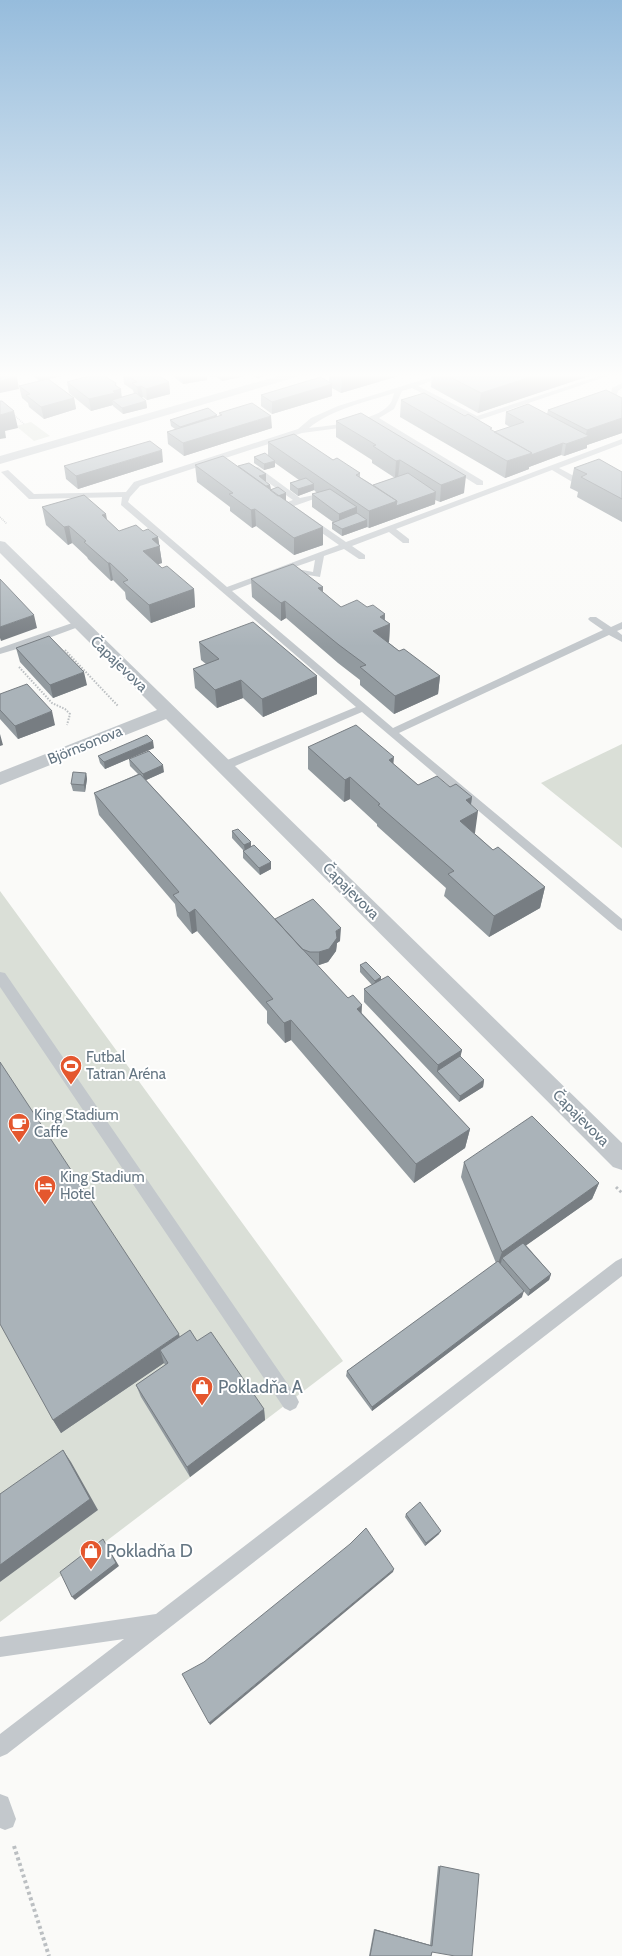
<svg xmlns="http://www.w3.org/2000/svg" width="622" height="1956" font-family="Cabin,sans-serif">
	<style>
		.green { fill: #dadfd7 }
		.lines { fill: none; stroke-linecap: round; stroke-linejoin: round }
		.path-far3 { stroke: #bbbfc2; stroke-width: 1.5; stroke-dasharray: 1 1; stroke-linecap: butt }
		.path-far2 { stroke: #bbbfc2; stroke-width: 2; stroke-dasharray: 1.5 1.5; stroke-linecap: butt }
		.path-far1 { stroke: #bbbfc2; stroke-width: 3; stroke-dasharray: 2.5 2.5; stroke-linecap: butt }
		.path { stroke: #bbbfc2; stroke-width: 4; stroke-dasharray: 3 3; stroke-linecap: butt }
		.lane { fill: #c3c8cc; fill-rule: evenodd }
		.street { fill: #c3c8cc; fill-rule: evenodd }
		.wall { fill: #929a9f }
		.shaded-wall { fill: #777d82 }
		.building { fill: #aab3b9; stroke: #777d82 }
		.labels { text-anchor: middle; stroke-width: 4; stroke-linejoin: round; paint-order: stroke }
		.street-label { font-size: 15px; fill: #657683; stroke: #fff }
		.poi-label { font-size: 15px; fill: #657683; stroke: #fff; text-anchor: start }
		.near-poi-label { font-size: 18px; fill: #657683; stroke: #fff; text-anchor: start }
	</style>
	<rect width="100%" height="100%" fill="#fafaf8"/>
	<path class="green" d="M31,422L50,436L34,441L16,426Z
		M622,744V848L541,783Z
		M0,891L343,1361L0,1622Z"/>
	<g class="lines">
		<path class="path-far3" d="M13,414L24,424
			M0,517L7,524"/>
		<path class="path-far2" d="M65,650L118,706
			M19,667L52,703L65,709L70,714L67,725"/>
		<path class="path-far1" d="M616,1187L622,1193"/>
		<path class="path" d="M14,1846L49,1956"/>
		<path class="lane" d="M441,374H450L418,386L477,416L605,374H614L476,421L412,388L402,391L394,409L379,418L483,481V485H477L372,420L347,427L302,433L140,486L130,497L128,502L227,587L339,545L285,507V503L293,500L252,471V467H258L300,498L314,495V499L294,506L346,542L622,439V444L559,468L585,482V486H579L552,470L396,529L409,539V543H403L389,532L352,546L365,555V559H359L344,549L324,556L320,577L284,571L232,591L393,728L603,630L590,621L588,619L590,617H596L611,627L622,622V629L617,631L622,635V642L609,635L399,733L622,919V931L618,929L362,712L228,769H220L219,766L220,763L356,707L121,505L122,497L32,499H29L1,472L8,470L34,494L126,492L134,482L298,429L311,418L338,406ZM394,393C393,397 392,402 389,405C376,421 329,426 309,428C332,409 366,402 394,393ZM315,560L313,572L292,568Z
			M622,383V388L618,391L616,398H610L612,388Z
			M78,621L83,624L81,626L27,646L0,654V648Z
			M0,972L5,973L296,1396L299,1402L296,1408L290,1411L284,1408L0,987Z
			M622,1258V1276L7,1754L0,1757V1734L124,1639L0,1657V1637L156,1614L616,1261Z
			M0,1794L8,1797L16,1819L13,1827L5,1830L0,1828Z"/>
		<path class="street" d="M285,374H302L300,376L0,464V456Z
			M0,541L5,542L622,1143V1170L613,1167L166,719L0,785V772L157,710L0,553Z"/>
	</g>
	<path class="wall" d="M33,374H71L49,379L74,398L76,409L44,419L29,407L28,403L22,398L19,386L39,381L34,376Z
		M123,374H156L169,382L170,394L147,400L143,397L141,398L146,401L147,408L123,414L113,406V405L91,411L69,393L67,382L116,386L122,397L134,394L133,390L124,384Z
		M161,374H206L207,380L183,384L170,374L163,375Z
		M207,374H245V376L222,381L215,376L211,377Z
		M250,374H271L257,378Z
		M329,374H405L341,393L332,388V396L272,414L261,406V395L329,382Z
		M432,374H595L478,413L431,387Z
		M622,398V433L587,445V448L564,456L561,455L529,467V469L505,478L400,417L401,400L494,432L510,427L505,424L506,412L547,414L548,410Z
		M219,413L272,428L184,456L168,444L167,432L175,429L171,426L170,420L217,417L220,416Z
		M336,421L464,493L440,502L435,500V504L369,528L367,527L342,536L332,529V523L333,522L312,507V494L317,493L314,490L298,496L290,490V483L299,480L275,463V467L264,470L254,463V457L268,456V442L333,460L360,473V477L373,485L395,478L372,463V460L336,437Z
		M163,462L78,489L66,479L64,466Z
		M195,465L238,466L266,474V481H265L270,485L271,489L286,493V500H285L323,545L294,555L256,526L252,528L230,511V507L197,482Z
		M574,468L622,472V522L577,497L578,492L570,488Z
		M42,507L107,520L119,531H143L158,537L162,563L158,564L162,568L194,589L195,607L151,623L126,599L125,592L113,580L111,581L88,559L87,557L72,543L68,545L46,525Z
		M251,579L323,587V592L341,607H367L385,614V620L390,624L389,642H388L399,651L440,676L438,694L394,714L360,685V680L338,663L286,618L281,621L252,597Z
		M199,642L317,694L263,717L243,698L217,708L195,688L193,669L206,664L201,660Z
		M16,648L87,685L53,698L20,662Z
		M0,694L55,725L18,739L0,719Z
		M308,747L393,764L418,785L450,787L472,797L471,805L475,833H474L493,850L545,887L540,908L489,937L444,896L446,888L377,826V824L350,799L344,802L308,769Z
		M154,748L105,769L100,763L98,756Z
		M129,759L164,772L146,780L275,919L340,941L337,943L336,951L328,962L319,965H317L470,1129L465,1148L414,1183L291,1040L285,1043L267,1023V1011L197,931L192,934L177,916L175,904L99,815L94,793L138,774L130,766Z
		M86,773L87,779L85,792L73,791L71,784Z
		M232,831L271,862V869L260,875L243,858V850L232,838Z
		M360,965L381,977V980L462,1050L460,1056L484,1080L483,1087L459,1102L364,1002V989L372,985L360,972Z
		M464,1162L599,1183L592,1199L526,1245L551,1274L549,1280L528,1296L501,1265L522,1297L372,1411L346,1376L347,1371L496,1263L461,1177Z
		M180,1337L197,1341L264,1409L265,1420L190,1477L141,1397L136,1385L165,1365L164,1363L61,1433L53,1420Z
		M406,1514L439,1534L425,1546L405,1517Z
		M438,1866L479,1874L432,1952L431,1956H369L374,1929L430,1945Z"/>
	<path class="shaded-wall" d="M44,374H71L39,381L38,375Z
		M163,374H170L163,375Z
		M182,374H206L207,380L183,384Z
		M211,374H215V376L211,377Z
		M221,374H245V376L222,381Z
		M256,374H271L257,378Z
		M353,374H405L341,393L342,377Z
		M540,374H595L478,413L481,393Z
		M17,377L19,389L0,393V381Z
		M169,382L170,394L147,400L146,389Z
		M116,383L117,390L121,389L122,400H112L113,405L91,411L89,399L113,391Z
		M332,384V396L272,414V402Z
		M141,386L143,397L139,398L137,387Z
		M74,398L76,409L44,419L41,407Z
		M146,401L147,408L123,414L122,408Z
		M14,411L18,428L5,431L6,438L0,439V415Z
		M217,415V422L181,434L180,427Z
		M271,416L272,428L184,456L183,443Z
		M622,418V433L587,445V448L564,456L566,444L585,438L587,430Z
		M563,443L561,455L529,467V469L505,478L507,461L532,453Z
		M162,450L163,462L78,489L76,476Z
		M400,460L398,477L395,478L396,461Z
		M275,461V467L264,470V464Z
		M266,474V481L259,483V476Z
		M466,476L464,493L440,502L441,485Z
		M314,484V490L298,496V489Z
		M270,485L271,492L255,489Z
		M436,492L435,504L369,528V511L397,501Z
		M286,493V500L269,505L268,499Z
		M357,507V520L339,527V514Z
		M255,509L256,526L252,528L251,510Z
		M106,514L109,531L102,515Z
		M367,520V527L342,536V529Z
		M69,526L72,543L68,545L64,527Z
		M323,527V545L294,555V538Z
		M158,537L162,563L145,568L143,551L152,539Z
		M108,563H110L113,580L111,581Z
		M323,587L322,604L318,588Z
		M194,589L195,607L151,623L149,605Z
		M285,601L286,618L281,621V603Z
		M385,614L384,626L390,624L389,642L372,649L373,631L380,617Z
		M34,615L37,628L1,641L0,638V627Z
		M84,672L87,685L53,698L50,685Z
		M317,676V694L263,717L262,699Z
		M440,676L438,694L394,714L395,696Z
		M241,680L243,698L217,708L215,690Z
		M52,711L55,725L18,739L15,726Z
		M0,734L3,745L0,746Z
		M153,741L154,748L105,769L104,762Z
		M394,757L392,779L389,760Z
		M163,765L164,772L144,781L143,774Z
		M86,773L87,779L85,792L84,785Z
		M350,777V799L344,802L345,780Z
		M472,797L469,816L478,811L475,833L456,843L460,821L466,800Z
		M251,842V849L245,852L244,845Z
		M271,862V869L260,875L259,868Z
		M545,887L540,908L489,937L494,916Z
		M195,909L197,931L192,934L189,913Z
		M341,928L340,941L337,943L336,951L328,962L319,965V952L336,931Z
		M381,977L380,984L374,987L375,981Z
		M362,1005L361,1026L357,1009Z
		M291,1020V1040L285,1043L284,1023Z
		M462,1050L459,1063L437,1071L438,1065Z
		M484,1080L483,1087L459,1102L460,1096Z
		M470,1129L465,1148L414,1183L416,1164Z
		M599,1183L592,1199L504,1261L502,1258L501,1263L497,1266L502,1252Z
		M551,1274L549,1280L528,1296L530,1290Z
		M524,1291L522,1297L372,1411V1407Z
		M179,1334L183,1349L160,1350L164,1363L61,1433L53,1420Z
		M264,1409L265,1420L190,1477L187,1467Z
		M63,1450L71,1462L98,1510L0,1582V1565Z
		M441,1531L439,1534L425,1546L426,1543Z
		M103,1539L119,1566L75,1600L72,1597Z
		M394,1569L393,1572L210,1725L209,1723Z
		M374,1929L430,1945L432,1946L375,1930Z"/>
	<path class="building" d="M0,374H13L17,377L0,381Z
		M36,374H44L38,375Z
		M97,374H101L116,383L115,385L121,389L113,391L115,393L89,399L67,382Z
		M125,374H156L169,382L146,389L141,386L137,387L132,383L137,382Z
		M336,374H353L342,377Z
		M444,374H540L481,393Z
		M321,377L332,384L272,402L261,395Z
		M48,379L74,398L41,407L26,395L30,394L19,386Z
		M606,390L622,398V418L587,430L548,410Z
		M136,393L146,401L122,408L112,400Z
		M424,393L465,416L468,414L492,428L490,429L532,453L507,461L401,400Z
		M0,401H2L14,411L0,415Z
		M252,403L271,416L183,443L167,432L222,415L219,413Z
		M528,404L589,436L566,444L563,443L531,455L532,453L494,432L524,422L506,412Z
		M208,408L217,415L180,427L170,420Z
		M361,413L466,476L441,485L400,460L396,461L373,446L376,445L336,421Z
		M294,434L333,460L337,458L360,473L356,475L397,501L369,511L268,442Z
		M150,441L162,450L76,476L64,466Z
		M265,453L275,461L264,464L254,457Z
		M223,456L323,527L294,538L255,509L251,510L229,494L233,493L195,465Z
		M599,459L622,472V499L581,477L587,474L574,468Z
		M249,463L266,474L259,476L270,485L266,486L238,466Z
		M408,473L436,492L396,506L397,501L373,485Z
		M306,478L314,484L298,489L290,483Z
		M278,487L286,493L278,496L270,490Z
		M330,489L357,507L339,514L312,494Z
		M84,495L106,514L102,515L119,531L136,525L143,531L148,529L158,537L152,539L160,546L143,551L162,568L167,566L194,589L149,605L123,582L128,580L110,563H108L84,542L86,541L69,526L64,527L42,507Z
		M357,513L367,520L342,529L332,523Z
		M293,564L323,587L318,588L341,607L357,600L367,607L373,605L385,614L380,617L390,624L373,631L399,651L404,649L440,676L395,696L360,667L366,665L339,645L285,601L281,603L251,579Z
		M0,579L34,615L0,627Z
		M253,622L317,676L262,699L241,680L215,690L193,669L219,659L199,642Z
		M49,636L84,672L50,685L16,648Z
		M27,684L52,711L15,726L0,710V694Z
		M356,725L394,757L389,760L418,785L437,776L450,787L456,784L472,797L466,800L478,811L460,821L493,850L498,847L545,887L494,916L448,874L454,871L378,805L380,804L350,777L345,780L308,747Z
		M147,735L153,741L104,762L98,756Z
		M149,751L163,765L143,774L129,759Z
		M73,772L86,773L84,785L71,784Z
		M140,774L348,998L353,995L362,1005L357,1009L470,1129L416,1164L291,1020L284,1023L266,1002L273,999L195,909L189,913L173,895L179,892L94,793Z
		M238,829L251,842L244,845L232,831Z
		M254,845L271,862L259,868L243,851Z
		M313,899L341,928L336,931L337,938L329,949L319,952H310L302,949L275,919Z
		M366,962L381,977L375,981L360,965Z
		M388,976L462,1050L438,1065L364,989Z
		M460,1056L484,1080L460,1096L437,1071Z
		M0,1062L179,1334L53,1420L0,1324Z
		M532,1116L599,1183L502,1252L464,1162Z
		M523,1243L551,1274L530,1290L502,1258Z
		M498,1261L524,1291L372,1407L347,1371Z
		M190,1330L197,1341L211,1332L264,1409L187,1467L136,1385L168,1363L160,1350Z
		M63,1450L90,1499L0,1565V1494Z
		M420,1502L441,1531L426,1543L406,1514Z
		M366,1528L394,1569L209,1723L182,1674L204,1662L350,1544Z
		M103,1539L116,1563L72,1597L60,1572Z
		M440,1866L479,1874L472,1956H455L432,1952L431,1956H370L375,1930L432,1946Z"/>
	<linearGradient id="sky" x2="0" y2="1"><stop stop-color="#96bcdc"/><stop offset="0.58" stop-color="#fdfdfc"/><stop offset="1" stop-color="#fdfdfc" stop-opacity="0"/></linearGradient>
	<rect width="622" height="647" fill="url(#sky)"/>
	<defs>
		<g id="stadium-pin" transform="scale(1.15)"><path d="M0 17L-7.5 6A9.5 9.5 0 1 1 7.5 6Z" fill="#e4572e" stroke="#fff"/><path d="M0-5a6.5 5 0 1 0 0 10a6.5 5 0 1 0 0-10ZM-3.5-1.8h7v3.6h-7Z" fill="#fff"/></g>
		<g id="cafe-pin" transform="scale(1.15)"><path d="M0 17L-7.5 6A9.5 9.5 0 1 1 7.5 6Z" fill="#e4572e" stroke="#fff"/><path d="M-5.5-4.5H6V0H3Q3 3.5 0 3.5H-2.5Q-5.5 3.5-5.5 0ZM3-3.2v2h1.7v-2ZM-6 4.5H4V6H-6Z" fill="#fff"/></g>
		<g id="hotel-pin" transform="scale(1.15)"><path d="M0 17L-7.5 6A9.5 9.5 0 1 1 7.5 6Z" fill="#e4572e" stroke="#fff"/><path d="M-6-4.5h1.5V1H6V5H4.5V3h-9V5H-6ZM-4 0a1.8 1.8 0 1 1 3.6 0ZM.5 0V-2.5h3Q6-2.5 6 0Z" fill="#fff"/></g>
		<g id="shop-pin" transform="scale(1.15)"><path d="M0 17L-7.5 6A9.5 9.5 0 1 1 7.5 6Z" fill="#e4572e" stroke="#fff"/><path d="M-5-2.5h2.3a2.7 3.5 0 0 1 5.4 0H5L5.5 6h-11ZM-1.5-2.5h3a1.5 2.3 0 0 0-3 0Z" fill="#fff"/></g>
	</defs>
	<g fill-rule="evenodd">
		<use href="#stadium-pin" x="71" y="1066"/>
		<use href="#cafe-pin" x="19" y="1124"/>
		<use href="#hotel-pin" x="45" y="1186"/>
		<use href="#shop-pin" x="202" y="1387"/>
		<use href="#shop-pin" x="91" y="1551"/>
	</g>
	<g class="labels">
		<g class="street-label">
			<text transform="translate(119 664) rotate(44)" y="5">Čapajevova</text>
			<text transform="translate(85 745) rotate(-22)" y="5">Björnsonova</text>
			<text transform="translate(351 891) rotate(45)" y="5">Čapajevova</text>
			<text transform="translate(581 1118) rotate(45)" y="5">Čapajevova</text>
		</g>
		<g class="poi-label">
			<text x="86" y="1062">Futbal<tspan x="86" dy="17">Tatran Aréna</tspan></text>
			<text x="34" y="1120">King Stadium<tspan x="34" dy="17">Caffe</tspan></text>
			<text x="60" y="1182">King Stadium<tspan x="60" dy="17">Hotel</tspan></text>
		</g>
		<g class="near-poi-label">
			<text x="218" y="1393">Pokladňa A</text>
			<text x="106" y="1557">Pokladňa D</text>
		</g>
	</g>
</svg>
